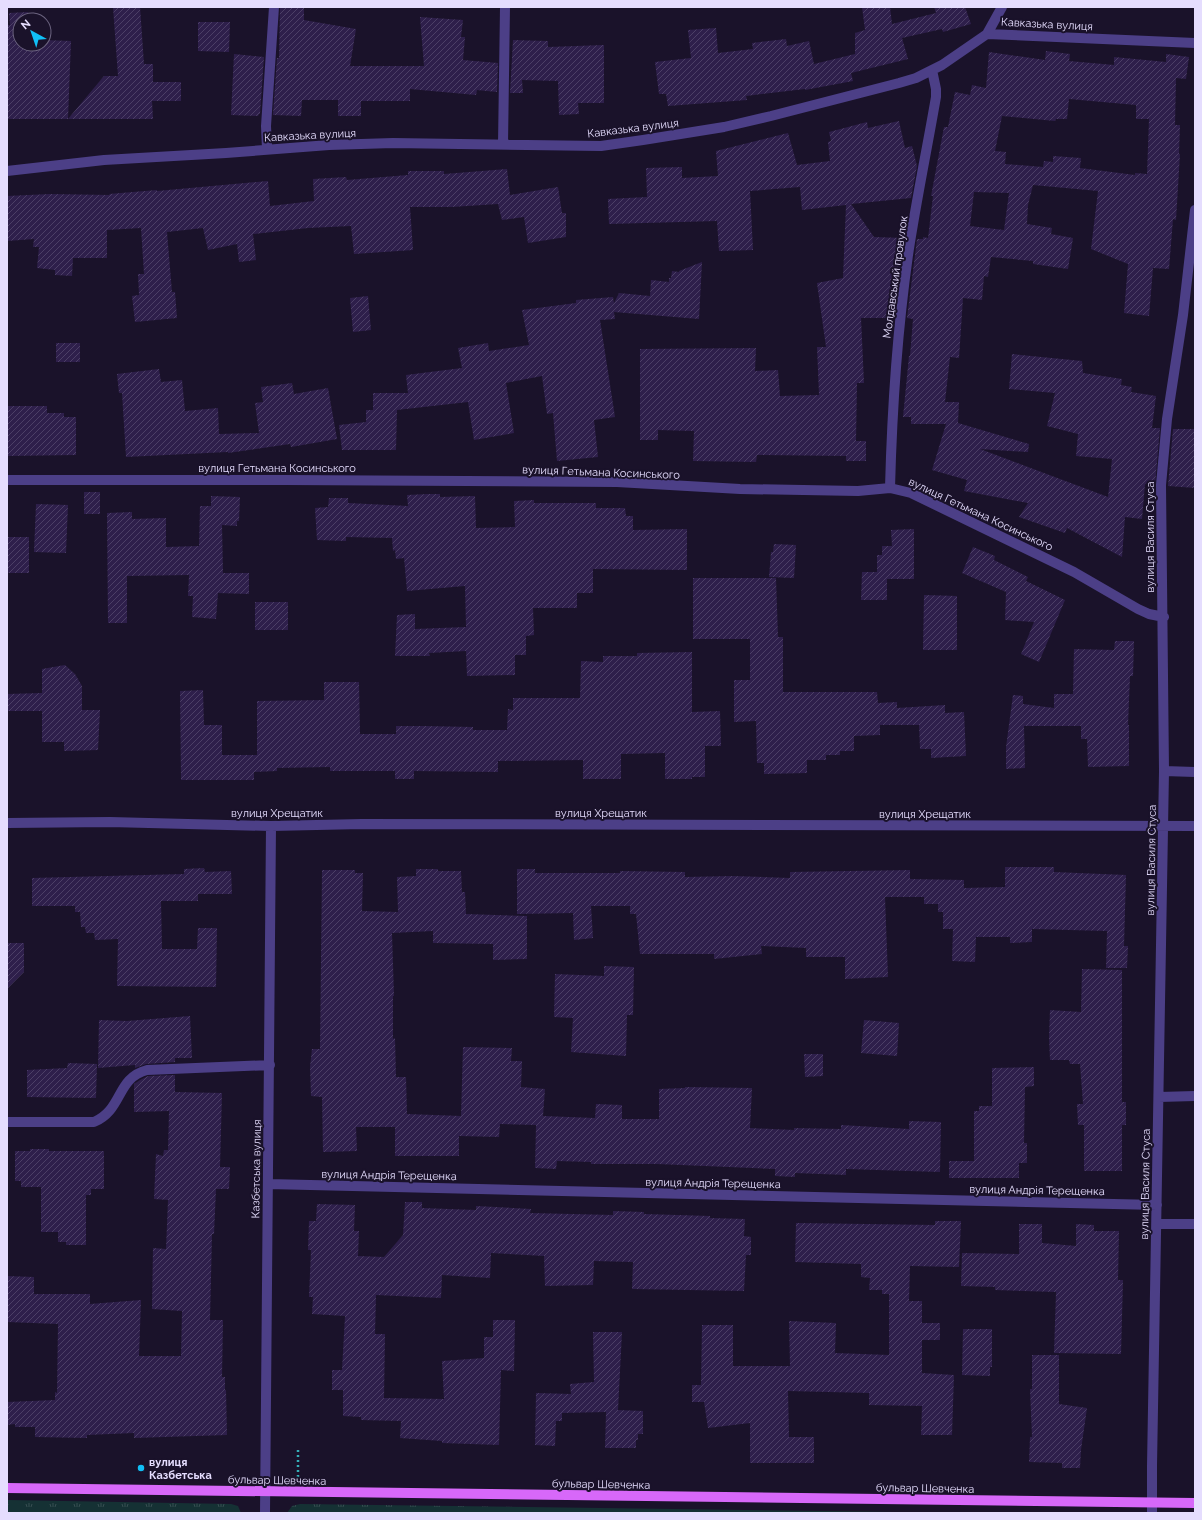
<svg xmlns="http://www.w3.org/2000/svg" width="1202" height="1520" font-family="Raleway,sans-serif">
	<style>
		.park { fill: url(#park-tufts) }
		.building { fill: url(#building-hatch); fill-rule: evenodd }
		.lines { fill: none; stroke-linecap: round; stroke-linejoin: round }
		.path { stroke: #36afb9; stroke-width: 2.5; stroke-dasharray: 2 3; stroke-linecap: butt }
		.minor { stroke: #4c3f87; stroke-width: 10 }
		.major { stroke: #d768f9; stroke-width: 10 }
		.poi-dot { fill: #11bff6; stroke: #1a122a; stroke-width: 1.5 }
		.labels { text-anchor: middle; stroke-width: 4; stroke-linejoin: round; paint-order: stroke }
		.street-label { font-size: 11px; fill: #e5ddfe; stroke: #1a122a }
		.poi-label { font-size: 11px; font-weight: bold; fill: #e5ddfe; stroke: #1a122a; text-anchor: start }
	</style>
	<defs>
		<pattern id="park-tufts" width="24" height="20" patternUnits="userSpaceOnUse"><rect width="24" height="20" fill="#153134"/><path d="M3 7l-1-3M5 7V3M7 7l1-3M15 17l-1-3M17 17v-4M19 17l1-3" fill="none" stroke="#374e52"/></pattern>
		<pattern id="building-hatch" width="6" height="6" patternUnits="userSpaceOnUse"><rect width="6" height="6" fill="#2e1f4b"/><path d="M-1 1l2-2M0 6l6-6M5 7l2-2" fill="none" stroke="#4c3f66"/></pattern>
	</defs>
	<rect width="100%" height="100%" fill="#1a122a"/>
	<path class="park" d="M7,1500L231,1504L238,1506L241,1513H7Z
		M300,1504L971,1513H287L292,1506Z"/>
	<path class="building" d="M113,7H140L144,64H153V82H181V101H152L153,119H7V25H10L9,13L28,12L29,20H20V44H44V40L71,41L68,119L104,76H118Z
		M280,7H304V20L356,29L350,66H424L420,17L463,20L461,37H465L463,60L498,63L497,92L477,90L476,95L410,89V101H361V116H338V100H302L301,116L273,115L277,58H279Z
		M862,7H890L892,24L936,13L934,7H965L971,24L943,32L942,29L902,38L908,59L851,73L853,81L805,90V89L746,96L747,100L668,106L666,94H659L655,62L691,58L688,30L716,28L718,53L753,49L752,43L786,39L787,46L809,41L814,64L855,54V33L865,30Z
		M198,22H230L229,52L198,51Z
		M513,40L548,41V47L604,45V103H578L579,114L559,115L558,81L522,80L523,93H510Z
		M1046,51L1070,54L1069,61L1114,65V57L1166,62V54L1189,57L1186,79L1176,78L1175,125H1180L1179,154H1180L1176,220L1173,219L1169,269L1153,268L1149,316L1124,313L1128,264L1091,249L1098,191L1033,185L1028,205L1027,224L1052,228L1051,234L1073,238L1068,269L1033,264V261L991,257L988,277L984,276L982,300L963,298L959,358L950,357L945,402H959L958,423L1029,444L1028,452L980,449L1108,497L1112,459L1076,456L1078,434L1047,426L1055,393L1009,389L1012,354L1082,361L1083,373L1122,379L1121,385L1132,387L1131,392L1156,396L1152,428H1160L1155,485L1145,484L1142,519L1125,517L1122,557L1067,528L1065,533L1019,517L1028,503L964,491L967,480L932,470L946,424H911V417H903L909,356H910L913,319L907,318L917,239H923V237L928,238L933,196H931L944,127H948L955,92L970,95L972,85L986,88L989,52L1045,60ZM1069,99L1136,105V119H1149L1147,174L1135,173V175L1080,168L1081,158L1053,156V162L1044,161L1043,167L1005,164L1006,152L995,151L1002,116L1055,121L1056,119H1067ZM974,192L1009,193L1004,230L970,226Z
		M234,54L264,57L260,114H259L258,116L231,115Z
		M899,121L905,148L912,146L917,166L911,198L851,204L874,237L904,238L894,318H861L864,383H857L856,441H866V461H846V456L757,455L756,462L693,461L694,431L658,430V440H640V349L756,348L755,371L778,370L780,396L819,395L817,347H826L817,283L843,278L846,205L802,210L800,187L750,191L753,250L719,251L717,221L609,224L608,199L647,197L646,168L682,167V178L718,176L716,151L788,133L797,165L830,161L828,142L831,141L829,132L867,122L868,128Z
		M507,169L510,195L558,187L562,213H566V237L528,243L524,217L502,220L498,204L452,207H410L413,250L354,254L351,226L308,228L253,234L256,260L239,262L237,244L208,250L203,228L167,232L172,292H175L177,318L135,322L132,296L139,295L138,274H144L141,228L107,230V258H73L72,276L55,275V270L37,268L39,247H33L34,239L7,241V196L50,194L110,195L109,194L157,190V191L268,181L270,206L314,201L313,179L346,177L347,180L408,175V171H444V174Z
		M702,262L699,319L614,312L615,319L600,320L615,417L594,420L598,457L557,461L553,413L547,414L542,376L506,383L514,433L474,440L468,402L397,410L396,450H342L339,425L366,422V410H373V393H408L406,375L462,368L458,348L488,343L489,351L529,345L522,310L576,303V300L613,297L614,303L619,293L650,296L651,280L669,282V278H671L672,271L679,272V271Z
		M368,296L371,330L353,332L350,298Z
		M56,343H80V362H56Z
		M159,369L161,382L182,380L185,411L218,408L219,434L259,433L255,403L263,402L261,387L292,383L294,394L328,388L337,439L291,447L290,444L228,453V452L126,457L122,393H119L117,374Z
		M7,406H47V413H64V417H76V455L7,456Z
		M1173,429H1195V488L1168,486Z
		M84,492H100V514H84Z
		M428,494H440V497L475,496L476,528L515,527L514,501L534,500V503H596V508H625L626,516H633V530L687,529V570L593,569V593H577V608H533L534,635L526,636V655H515V675L467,676L466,651L429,653L430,656H395L397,615L415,614V629L466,627L465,586L407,591L404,558L396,559L395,550L393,551L392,538L346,537V541L317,540L315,508L328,507L329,498H348V503L408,506L407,495Z
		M211,496L240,497L239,521H237V526L222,525L223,573H249V594L218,593L216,619L192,617L193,596H188L189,575L127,576V623H108L107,513L132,512V519L166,518V547L199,546L200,506H211Z
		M36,504L68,505L66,553L34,552Z
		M914,529V579H887V600H861L862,572H877V555H882V546H892L891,530Z
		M7,537H29V573H7Z
		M774,544L796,545L794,578L769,577L771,552H773Z
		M973,547L995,556L994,560L1028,577L1026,581L1065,600L1039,662L1021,654L1034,622L1005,620L1006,592L962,573Z
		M693,578H776L778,637H783V692H877L878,703L897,702V708L945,705V713L964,712L966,756L931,758V749H920L919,725H880V735L854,736V751H840V755H826V760H807V773L764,774V763H757L756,721L734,722V680H750V639H693Z
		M924,595L957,596V650H923Z
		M255,602H288V630H255Z
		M1115,641H1134L1133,676H1130L1128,725H1129V766L1088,767L1087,739H1081V726H1024L1025,768L1006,769V747L1013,695L1023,696V704L1054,708V694H1073L1074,649L1114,650Z
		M692,652V712L720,711L721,746H705V777H692V779H665V753L621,754V779H583V760L498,761V772L414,771V779H395V771H330V767L277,768V771L254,772V780H181L180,691L203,690L204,725H222V755H257V701L324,700V682H359L360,734H396V726H424L473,727V730H507L508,709L513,710V698H580L581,661L603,662V656H637V653Z
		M65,665L75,674L82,686V710H100L98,750L64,751V742H42V711H7V694L42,693V669Z
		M1005,867H1054V872L1126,875L1124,946H1128L1127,968H1106L1107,931L1032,929V942L1010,943V937H976L975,962L952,961L953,929H943V912H938V904H924V897H885L888,977L845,979V957H806V948L761,946L762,954L714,959V954H640L636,914H630V906H591L593,938L574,940L573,913L517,914V869H535V873H620V871L685,872V877L733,876L790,878V872L910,870V879L964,880V888L1005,887Z
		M204,868L205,872L231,871L232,894H198V901H161L162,949H197L198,928H217L216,987L117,986L118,939L95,940L94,933H86L85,927H81L80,912H75V906H32V878L184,874V869Z
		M416,869H438V871H461L462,892H465L466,914L527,916V959L493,960V944L433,943V931L392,933L394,996H393V1039L395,1038L396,1077H406L407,1114L461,1116L463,1047L512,1048L511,1061H522L521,1087L545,1089L543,1116L595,1118L596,1104L622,1105V1119H659V1089L685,1088V1087L752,1088L750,1128L794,1130V1128L841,1129V1125L909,1129V1121L941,1122L940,1172L846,1169V1175L795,1173V1177L775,1176V1169L657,1164H591V1162L557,1161L556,1169L535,1168L536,1125L500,1124L499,1137L459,1136V1156H395V1127H356L357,1151L323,1152L322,1097L311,1096L310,1067L312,1049H320L322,870H355V873H363L362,911L398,912L397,877L416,876Z
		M7,943H24V972L7,989Z
		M604,966L634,967L633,1015H627L626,1056L571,1052L573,1018L554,1017L555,974L604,976Z
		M1082,969L1122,970V1102H1126V1125H1122V1171H1084V1125H1078L1077,1104H1083L1080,1064H1070L1069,1060H1050L1049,1037L1050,1010L1081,1012Z
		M190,1016L192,1058H175V1062L146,1064L135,1068V1065L98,1068L99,1020L127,1021Z
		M864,1020L899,1023L897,1056L861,1053Z
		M804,1054H823V1076L805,1077Z
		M68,1063L97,1064L96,1098L27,1097V1070L67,1068Z
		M1034,1067V1086L1025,1087L1024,1143H1027V1163H1019V1178H949V1161H974V1111H979V1106H992V1068Z
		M175,1075V1092L222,1093L220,1167H230L229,1189H216L214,1234H212L210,1320H223L222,1377H225V1390H226L227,1435L134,1438V1433L87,1435V1438L35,1437V1427H15V1424L7,1425V1402L55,1400V1392L57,1393L58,1324L7,1322V1276L34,1277V1294H90V1304L141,1300L139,1356H181L182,1311L152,1309L153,1248L166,1249L168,1200L154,1199L156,1154L163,1156L164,1150H168L169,1111L134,1112V1084L140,1080L148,1076Z
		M30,1149H49V1151H104V1189H91V1195H86V1245H66V1242H58V1232H41V1187H21V1181H15V1151H30Z
		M405,1202H422V1208L476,1210V1206L531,1209L530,1213L613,1215V1211L644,1212V1214L710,1216V1218L745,1219L744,1236L751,1237V1255H746L744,1291L632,1289L633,1262L594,1261L593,1285L545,1286L544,1256L491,1253L490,1278L442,1275L441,1298L376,1295L375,1334H385L384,1398L444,1399L442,1361L484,1358V1337H493V1320H515L514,1371L501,1370L499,1445L442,1443V1441L400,1438L401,1421L361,1420V1417L343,1416V1390H332V1370H342L345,1316L312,1314L313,1297H309L311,1250H308L309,1221H316L317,1204L355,1205L354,1231H359L358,1256L384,1257L403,1235Z
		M935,1221H961L959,1267L910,1266L909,1301H922V1323H940V1340H922V1373L954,1375L952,1435H921L922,1406L869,1405V1393L788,1391L789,1437H814V1463H750V1423L708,1428L704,1402H692V1385H701L702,1325H733V1366H790L789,1321L836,1323L835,1353L889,1355V1294H882V1290H869L870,1278L861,1277V1264L795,1262L796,1223L935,1225Z
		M1019,1224H1042V1243L1076,1246V1224L1094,1225V1231H1119L1118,1280H1123L1121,1354L1054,1353L1056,1292L995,1290V1287L961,1286L962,1253L1019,1254Z
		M963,1329H992V1367H990V1376L962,1375Z
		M593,1332H622L618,1410L643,1411V1434H638V1440H636V1448H605L606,1412L562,1413V1421H556L555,1446L535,1445L536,1393L571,1394L570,1384L594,1382Z
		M1032,1355H1059V1404L1087,1408L1081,1450L1080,1468H1062V1463L1029,1462L1030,1437H1032L1030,1389H1032Z"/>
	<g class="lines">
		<path class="path" d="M298,1477V1450"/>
		<path class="minor" d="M987,34L1002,7
			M503,144L505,7
			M267,149L266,126L274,7
			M7,171L104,160L226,153L329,145L393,143L601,146L643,140L724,127L771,116L899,83L916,78L942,65L987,34L1195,43
			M7,480H286L617,482L740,489L858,491L890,488L911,493L1074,572L1138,609L1149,614L1164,617
			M890,488C892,410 897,333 908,255C916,202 927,149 936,97V89L932,70
			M1164,771L1195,772
			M7,823L110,822L271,826L362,824L1195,826
			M1159,1097L1195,1096
			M7,1122H94C123,1110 116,1078 147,1070L270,1065
			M268,1184L1157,1205
			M1157,1224H1195
			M265,1513L271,826
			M1152,1513V1466L1164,771L1161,485L1167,419L1183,315L1195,210"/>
		<path class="major" d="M7,1488L1195,1503"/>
	</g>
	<circle class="poi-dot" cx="141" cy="1468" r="4"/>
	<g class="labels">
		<g class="street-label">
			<text transform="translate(1047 24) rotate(3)" y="4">Кавказька вулиця</text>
			<text transform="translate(633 128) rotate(-7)" y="4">Кавказька вулиця</text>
			<text transform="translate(310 135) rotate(-3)" y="4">Кавказька вулиця</text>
			<text transform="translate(895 277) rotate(-82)" y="4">Молдавський провулок</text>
			<text x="277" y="472">вулиця Гетьмана Косинського</text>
			<text transform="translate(601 472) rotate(2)" y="4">вулиця Гетьмана Косинського</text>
			<text transform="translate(981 514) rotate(25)" y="4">вулиця Гетьмана Косинського</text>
			<text transform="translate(1150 537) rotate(-90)" y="4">вулиця Василя Стуса</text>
			<text x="277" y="817">вулиця Хрещатик</text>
			<text x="601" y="817">вулиця Хрещатик</text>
			<text x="925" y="818">вулиця Хрещатик</text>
			<text transform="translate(1151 860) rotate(-89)" y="4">вулиця Василя Стуса</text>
			<text transform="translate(256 1169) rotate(-89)" y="4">Казбетська вулиця</text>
			<text transform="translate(389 1175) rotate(1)" y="4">вулиця Андрія Терещенка</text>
			<text transform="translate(713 1183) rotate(1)" y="4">вулиця Андрія Терещенка</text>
			<text transform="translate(1145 1184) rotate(-89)" y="4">вулиця Василя Стуса</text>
			<text transform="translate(1037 1190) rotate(1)" y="4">вулиця Андрія Терещенка</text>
			<text transform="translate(277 1480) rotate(1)" y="4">бульвар Шевченка</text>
			<text transform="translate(601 1484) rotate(1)" y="4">бульвар Шевченка</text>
			<text transform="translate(925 1488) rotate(1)" y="4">бульвар Шевченка</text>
		</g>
		<g class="poi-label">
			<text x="149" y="1466">вулиця<tspan x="149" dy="13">Казбетська</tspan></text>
		</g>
	</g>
	<rect width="1202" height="1520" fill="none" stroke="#e5ddfe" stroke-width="16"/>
	<g transform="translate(32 32) rotate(320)"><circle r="19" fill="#1a122a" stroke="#6b637f"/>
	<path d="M0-3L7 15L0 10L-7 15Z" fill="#11bff6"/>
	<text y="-6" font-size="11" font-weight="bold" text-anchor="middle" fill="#e5ddfe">N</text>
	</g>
</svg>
